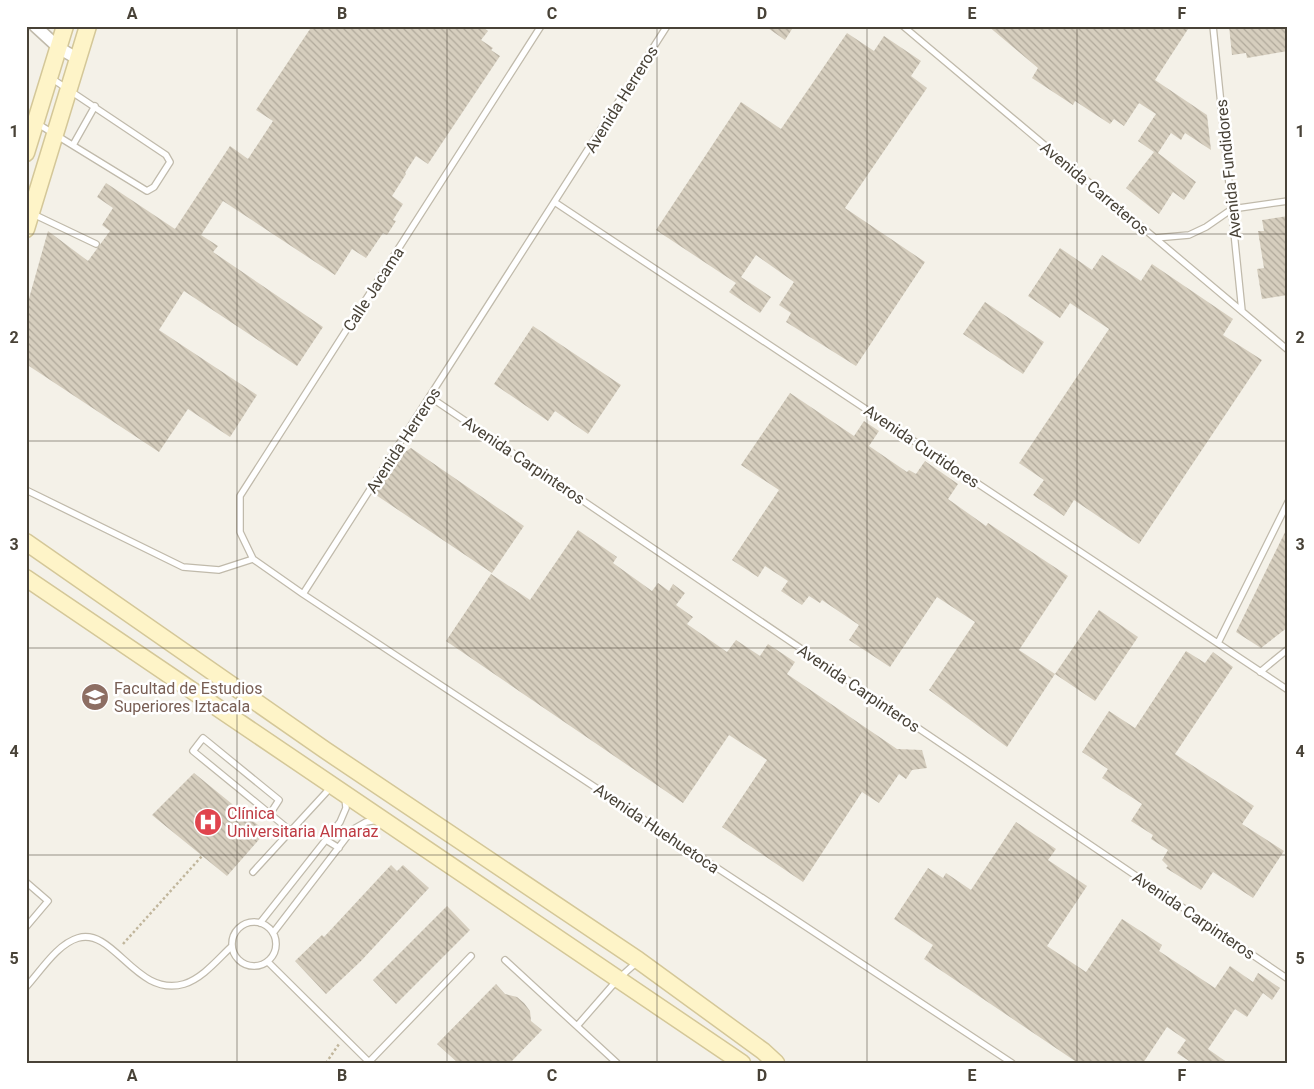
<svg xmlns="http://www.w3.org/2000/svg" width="1314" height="1089" font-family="Roboto,sans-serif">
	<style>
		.building { fill: url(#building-back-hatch) }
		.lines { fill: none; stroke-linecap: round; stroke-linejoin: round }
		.lane-casing { stroke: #c0baab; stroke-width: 8 }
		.street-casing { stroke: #c0baab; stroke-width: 14 }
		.secondary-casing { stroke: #d4c798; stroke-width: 19 }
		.path { stroke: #c1b69c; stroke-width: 2.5; stroke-dasharray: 2.5 2.5; stroke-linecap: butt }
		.lane { stroke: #fff; stroke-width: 5.5 }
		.street { stroke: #fff; stroke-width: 11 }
		.secondary { stroke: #fef4c8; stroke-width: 16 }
		.grid { fill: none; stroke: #484237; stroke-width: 1; stroke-opacity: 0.55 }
		.labels { text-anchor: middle; stroke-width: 5; stroke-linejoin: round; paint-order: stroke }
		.street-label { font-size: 16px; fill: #484237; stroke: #fff }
		.education-label { font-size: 16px; fill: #785e54; stroke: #fff; text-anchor: start }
		.health-label { font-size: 16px; fill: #be3a42; stroke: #fff; text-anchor: start }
		.neatline { fill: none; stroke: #484237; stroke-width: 2 }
		.grid-label { font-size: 16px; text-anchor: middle; font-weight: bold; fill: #484237 }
	</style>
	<defs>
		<pattern id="building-back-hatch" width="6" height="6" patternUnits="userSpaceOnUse" patternTransform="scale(1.25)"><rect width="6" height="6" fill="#d6cebe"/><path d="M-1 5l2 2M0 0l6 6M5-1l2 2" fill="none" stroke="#b0a99b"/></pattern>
	</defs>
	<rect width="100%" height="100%" fill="#f4f1e8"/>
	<path class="building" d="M312,26H481L488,31L481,40L493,48L491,50L500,56L428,164L416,156L405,173L406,174L392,196L403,204L393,220L396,221L387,235L383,233L366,258L352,249L335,275L223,201L201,235L218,246L213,252L323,327L297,366L184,291L159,330L257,395L230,437L188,409L159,452L26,364V301L28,302L48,231L88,261L110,231L102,225L113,208L97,197L106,183L175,229L230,146L248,159L273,121L256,110Z
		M765,26H794L785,40Z
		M988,26H1190L1155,80L1207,115L1211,150L1185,133L1181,140L1171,133L1158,153L1196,182L1184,200L1173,192L1159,214L1126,188L1154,152L1138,141L1156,114L1139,103L1124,126L1114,119L1110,124L1075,101L1073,105L1032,78L1038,68Z
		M1229,26H1288V51L1247,58L1246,53L1232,55Z
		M847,33L874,51L884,36L921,61L911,76L927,88L845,208L925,262L856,366L786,322L791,313L779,305L794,282L756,255L741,277L771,297L760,313L729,292L736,283L656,230L741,102L781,129Z
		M1288,216V295L1262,299L1257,269L1264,268L1258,231H1264L1262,220Z
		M1060,248L1092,270L1102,255L1141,281L1152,264L1233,319L1223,335L1262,360L1139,544L1074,500L1064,516L1033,495L1044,480L1019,463L1109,329L1070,303L1060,318L1028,296Z
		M985,302L1044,342L1023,374L963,334Z
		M533,326L621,385L588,434L555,411L548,421L494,384Z
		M790,393L854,436L864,421L879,431L869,446L907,472L909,470L916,474L925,461L958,484L948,499L986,526L988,523L1068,576L1019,650L1055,674L1007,747L929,690L975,622L937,597L890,667L849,640L859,625L822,600L820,603L809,596L802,605L781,591L788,581L765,566L758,577L732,560L779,490L741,465Z
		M411,448L524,526L492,573L373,493L396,458Z
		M1288,526V627L1261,648L1236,632Z
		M578,530L617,557L613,563L652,591L658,583L669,591L673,584L685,593L676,605L693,617L687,624L727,652L736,640L760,656L768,644L795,662L787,674L897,749L922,750L927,768L912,770L906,779L899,774L879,803L862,792L803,882L722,827L767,760L729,735L683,803L446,641L491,574L530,600Z
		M1099,610L1138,637L1095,701L1055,674Z
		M1186,651L1205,663L1213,652L1233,667L1175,754L1254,806L1242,824L1284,851L1253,898L1213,872L1201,890L1166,868L1168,866L1162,860L1168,850L1151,839L1153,835L1131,821L1142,804L1102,778L1108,769L1082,752L1109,711L1135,728Z
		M194,773L264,830L263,835L227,876L152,815Z
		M1016,822L1056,849L1048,860L1087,886L1047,946L1086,972L1122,919L1162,945L1159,951L1215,988L1230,966L1253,982L1258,973L1280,988L1272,1000L1263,993L1247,1017L1235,1009L1208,1049L1228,1063H1192L1177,1053L1186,1040L1167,1027L1143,1063H1078L924,959L933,945L894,919L928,868L943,878L946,873L971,890Z
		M391,865L397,871L403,865L429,888L361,961L326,994L295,961L322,935L324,937Z
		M447,906L470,930L396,1004L373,980Z
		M496,984L505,994L517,997L524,1003L530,1011L531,1021L542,1030L510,1063H458L437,1044Z"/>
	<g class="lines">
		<g class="lane-casing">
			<path id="lane" d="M541,26L240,496V532L253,559L303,594L1012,1063
				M903,26L1288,350
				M1213,26L1242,311
				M38,124L147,191L154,187L170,162L166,155L51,78
				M73,145L95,106
				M556,203L1288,690
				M33,214L96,244
				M1155,238L1189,235L1206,227L1232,209L1288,201
				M430,397L1288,979
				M26,490L183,567L219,570L253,559
				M303,594L667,26
				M1218,643L1288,502
				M1260,672L1288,649
				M270,814L279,800L203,738L193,751L292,832
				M326,840L339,848
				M253,872L332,786
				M26,882L48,901L26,927
				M232 944a22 22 0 1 1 44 0a22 22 0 1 1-44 0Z
				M260,923L340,822L346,808L345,797
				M273,933L352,830L366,822L378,820
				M505,960L617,1063
				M268,962L369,1062L471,956
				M26,987C40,972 57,944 78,938C114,927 136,998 184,984C203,978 218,959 232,946
				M577,1026L618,979L637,962"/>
		</g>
		<g class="street-casing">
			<path id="street" d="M35,26L59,48L78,59"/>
		</g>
		<g class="secondary-casing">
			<path id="secondary" d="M26,153L65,26
				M26,229L88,26
				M26,542L325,750L638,960L763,1051L776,1063
				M26,578L742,1063"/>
		</g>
		<path class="path" d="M123,944L202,856
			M326,1063L339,1044"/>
		<use href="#lane" class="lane"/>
		<use href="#street" class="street"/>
		<use href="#secondary" class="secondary"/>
	</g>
	<path class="grid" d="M237,26V1063M447,26V1063M657,26V1063M867,26V1063M1077,26V1063M26,234H1288M26,441H1288M26,648H1288M26,855H1288"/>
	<defs>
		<g id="university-disc" transform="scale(1.4375)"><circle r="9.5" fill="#8d6e63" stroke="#fff"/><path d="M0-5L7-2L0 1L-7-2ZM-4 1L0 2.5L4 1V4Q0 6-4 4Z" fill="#fff"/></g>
		<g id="hospital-disc" transform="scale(1.4375)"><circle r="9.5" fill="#e0444e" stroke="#fff"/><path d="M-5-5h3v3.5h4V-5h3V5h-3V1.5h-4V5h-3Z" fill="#fff"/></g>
	</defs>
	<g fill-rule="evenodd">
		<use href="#university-disc" x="95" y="697"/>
		<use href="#hospital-disc" x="208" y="822"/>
	</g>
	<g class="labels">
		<g class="street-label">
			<text transform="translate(621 99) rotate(-58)" y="6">Avenida Herreros</text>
			<text transform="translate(1228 169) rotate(-96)" y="6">Avenida Fundidores</text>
			<text transform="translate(1095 188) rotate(40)" y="6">Avenida Carreteros</text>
			<text transform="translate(373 289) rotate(-57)" y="6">Calle Jacama</text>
			<text transform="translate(403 440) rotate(-57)" y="6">Avenida Herreros</text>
			<text transform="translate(922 446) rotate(34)" y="6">Avenida Curtidores</text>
			<text transform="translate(524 460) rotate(34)" y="6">Avenida Carpinteros</text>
			<text transform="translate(859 688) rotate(34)" y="6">Avenida Carpinteros</text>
			<text transform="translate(657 828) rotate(34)" y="6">Avenida Huehuetoca</text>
			<text transform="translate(1194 915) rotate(34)" y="6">Avenida Carpinteros</text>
		</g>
		<g class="education-label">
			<text x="114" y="694">Facultad de Estudios<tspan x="114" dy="18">Superiores Iztacala</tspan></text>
		</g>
		<g class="health-label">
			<text x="227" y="819">Clínica<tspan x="227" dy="18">Universitaria Almaraz</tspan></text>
		</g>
	</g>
	<rect width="1314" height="1089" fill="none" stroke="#ffffff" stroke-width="55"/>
	<rect x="28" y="28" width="1258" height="1034" class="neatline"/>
	<g class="grid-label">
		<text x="132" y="19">A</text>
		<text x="342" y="19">B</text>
		<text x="552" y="19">C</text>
		<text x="762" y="19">D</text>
		<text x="972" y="19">E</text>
		<text x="1182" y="19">F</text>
		<text x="14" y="137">1</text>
		<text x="1300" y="137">1</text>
		<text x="14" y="343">2</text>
		<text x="1300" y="343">2</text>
		<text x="14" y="550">3</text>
		<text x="1300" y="550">3</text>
		<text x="14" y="757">4</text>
		<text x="1300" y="757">4</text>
		<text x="14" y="964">5</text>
		<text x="1300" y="964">5</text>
		<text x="132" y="1081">A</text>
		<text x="342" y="1081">B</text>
		<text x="552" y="1081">C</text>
		<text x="762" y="1081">D</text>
		<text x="972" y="1081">E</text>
		<text x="1182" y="1081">F</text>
	</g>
</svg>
